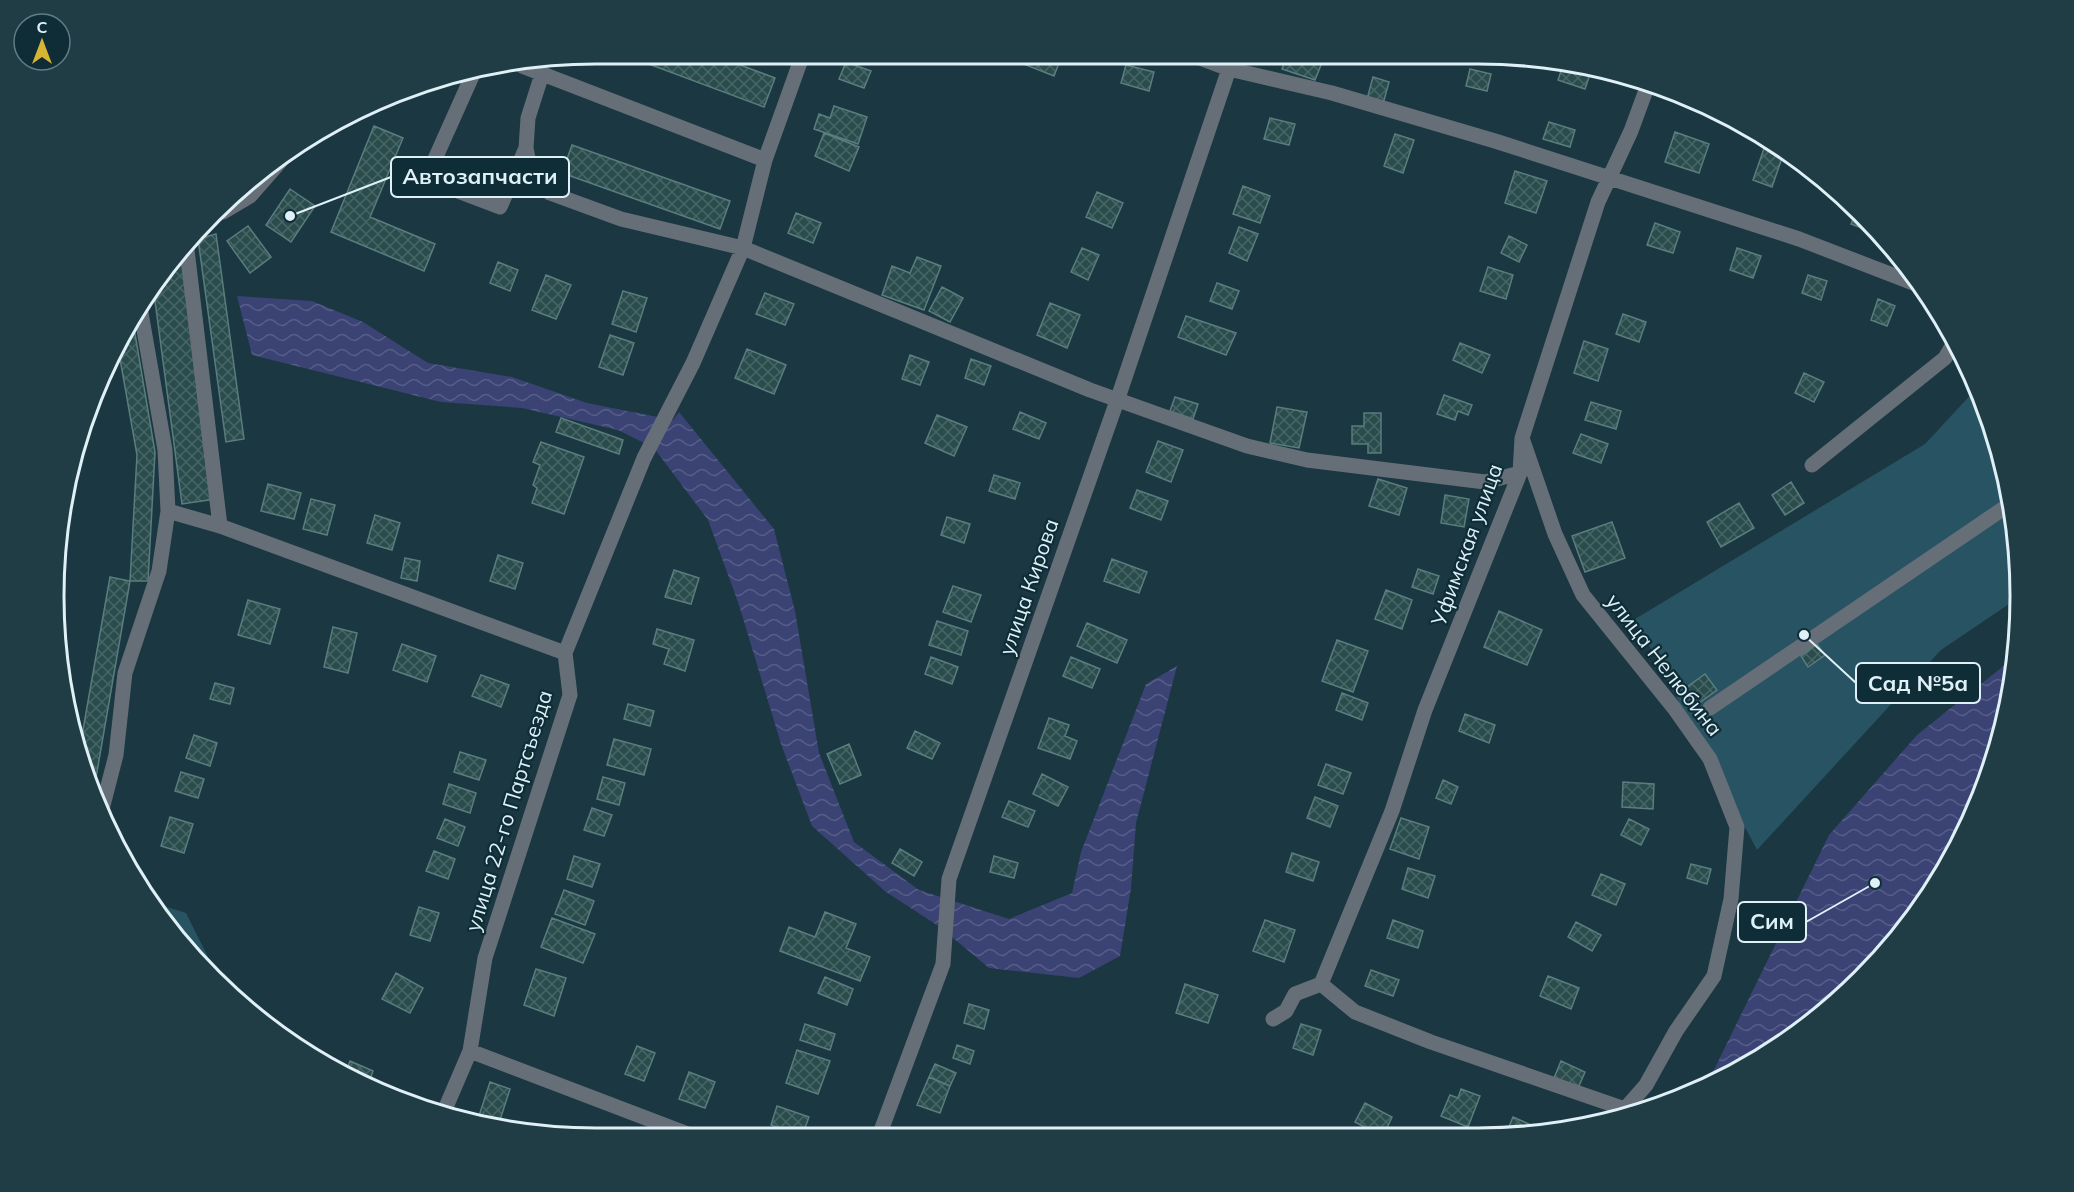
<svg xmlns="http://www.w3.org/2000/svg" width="2074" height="1192" font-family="Mulish,sans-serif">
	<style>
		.green { fill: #275362 }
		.water { fill: url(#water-waves) }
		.building { fill: url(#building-cross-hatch); stroke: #5a7d7e; stroke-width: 1.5 }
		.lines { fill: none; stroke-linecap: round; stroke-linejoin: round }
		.minor { stroke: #666f78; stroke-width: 15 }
		.labels { text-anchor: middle; stroke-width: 4.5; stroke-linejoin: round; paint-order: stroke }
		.street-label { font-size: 21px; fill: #dff0f7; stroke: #0f2d37 }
		.rim { fill: none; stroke: #dff0f7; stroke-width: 3 }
		.leader { fill: none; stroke: #dff0f7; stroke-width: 2 }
		.callout-dot { fill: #dff0f7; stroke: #0f2d37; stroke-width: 2 }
		.callout { fill: #0f2d37; stroke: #dff0f7; stroke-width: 2 }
		.callout-label { font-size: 22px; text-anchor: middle; font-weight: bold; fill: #dff0f7 }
	</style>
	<defs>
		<pattern id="water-waves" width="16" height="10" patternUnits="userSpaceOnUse" patternTransform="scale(1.5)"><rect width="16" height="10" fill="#3a4373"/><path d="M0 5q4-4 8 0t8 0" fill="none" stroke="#565e88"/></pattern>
		<pattern id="building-cross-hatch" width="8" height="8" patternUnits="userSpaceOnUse" patternTransform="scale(1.5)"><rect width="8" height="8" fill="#2a4c4c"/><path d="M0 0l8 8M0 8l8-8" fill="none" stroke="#486667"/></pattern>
	</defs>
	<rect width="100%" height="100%" fill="#1a3742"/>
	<path class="green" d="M1976,389L2002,456L2019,561L2018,598L1941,650L1757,850L1635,619L1925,444Z
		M158,904L186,913L218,977L188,953Z"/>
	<path class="water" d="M237,296L312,301L363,322L428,363L512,377L587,403L673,420L679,412L774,529L795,611L819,753L854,842L919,890L1009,919L1072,893L1081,852L1146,684L1177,666L1136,823L1131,888L1120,956L1079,978L989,968L940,927L886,892L812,826L781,744L739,605L708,520L654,448L618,430L522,408L441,402L252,355Z
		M2016,656L1991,771L1947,867L1861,979L1779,1047L1708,1082L1829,835L1917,735Z"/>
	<path class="building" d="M622,54H711L775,78L764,107Z
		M853,54H880L877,63Z
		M1018,55H1062L1054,76L1016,61Z
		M1287,55H1325L1315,80L1282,69Z
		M846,62L871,71L864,88L839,79Z
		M1126,65L1154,72L1149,91L1121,83Z
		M1563,65L1591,71L1585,89L1558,80Z
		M1470,69L1491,74L1487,91L1466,86Z
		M1373,77L1389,82L1383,104L1367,99Z
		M1680,95L1704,106L1703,110L1678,102Z
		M834,106L867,117L858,144L814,129L819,114L830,118Z
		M1270,118L1295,124L1289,145L1264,139Z
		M1549,122L1575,130L1570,147L1543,139Z
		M374,126L403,138L370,217L435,244L424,271L331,232Z
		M1675,132L1709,144L1699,173L1665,162Z
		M824,133L859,147L849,171L815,156Z
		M1395,134L1414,140L1403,173L1384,166Z
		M1767,140L1784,152L1772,187L1753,180Z
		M572,145L730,201L720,229L562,173Z
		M1515,171L1547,181L1536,213L1505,203Z
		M1243,186L1270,196L1260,223L1233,214Z
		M290,189L315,206L291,242L266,225Z
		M1097,192L1123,203L1112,228L1086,217Z
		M1856,211L1871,226L1870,231L1851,224Z
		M796,213L821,223L813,243L788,233Z
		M1655,223L1680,232L1673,253L1647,245Z
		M248,226L271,257L250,273L227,241Z
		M1239,227L1258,234L1247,261L1229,253Z
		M216,234L244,439L226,442L198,239Z
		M1509,236L1527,245L1519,262L1501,253Z
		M1082,248L1099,255L1088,280L1071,272Z
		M1737,248L1761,256L1753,278L1730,270Z
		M183,255L215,499L182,504L153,286Z
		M917,257L941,266L924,310L882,295L892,266L910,273Z
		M498,262L518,270L510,291L490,283Z
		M1488,267L1513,275L1506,299L1480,291Z
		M546,275L571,285L556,319L532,310Z
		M1808,275L1827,281L1821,300L1802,293Z
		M1217,283L1239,291L1232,309L1210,301Z
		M942,287L963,298L950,322L929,311Z
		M623,291L647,298L636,332L612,324Z
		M765,293L794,304L785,325L756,314Z
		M1878,299L1895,306L1887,326L1871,320Z
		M1050,303L1080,315L1067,348L1037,335Z
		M1623,314L1646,322L1639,342L1616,334Z
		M1186,316L1236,333L1226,355L1178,337Z
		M133,322L155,452L148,581H130L137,455L119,353Z
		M610,335L634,343L623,375L599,367Z
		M1584,341L1608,349L1598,381L1574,373Z
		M1460,343L1490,355L1482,373L1453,360Z
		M747,349L786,365L774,394L735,378Z
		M910,355L929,362L920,385L902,379Z
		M971,359L991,366L984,385L965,378Z
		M1804,373L1824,382L1814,402L1795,393Z
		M1444,395L1472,405L1468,415L1458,411L1455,420L1437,414Z
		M1175,397L1198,404L1193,419L1170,411Z
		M1591,402L1621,411L1616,429L1585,420Z
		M1277,407L1307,412L1299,448L1270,443Z
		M1020,412L1046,423L1039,439L1013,429Z
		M1364,413H1381V453H1368V444H1352V426H1364Z
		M937,415L967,427L954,456L925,443Z
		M561,418L623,440L619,454L556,432Z
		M1581,434L1608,444L1601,463L1573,453Z
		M1158,441L1183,450L1171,482L1146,472Z
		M541,442L584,457L564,514L532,503L537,488L533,485L540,465L533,462Z
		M994,475L1020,483L1015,499L989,491Z
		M1378,479L1407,488L1399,515L1369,506Z
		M1791,482L1804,503L1785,515L1772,495Z
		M268,484L301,493L294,519L261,511Z
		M1137,490L1168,501L1161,520L1130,508Z
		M1445,495L1469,499L1464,527L1441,523Z
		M311,499L335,505L327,535L303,529Z
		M1739,503L1754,528L1721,547L1707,522Z
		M375,515L400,523L392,550L367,543Z
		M947,517L970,524L964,543L941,535Z
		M1612,522L1625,558L1585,572L1572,536Z
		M498,555L523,563L515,589L490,581Z
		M405,558L420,561L417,581L401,578Z
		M1112,559L1147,572L1139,593L1104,581Z
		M1418,569L1439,576L1433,594L1412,587Z
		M674,570L699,578L691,604L665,597Z
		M110,577L130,581L93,795L81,741Z
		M953,586L981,595L971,622L943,612Z
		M1386,590L1412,600L1402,629L1375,619Z
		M248,600L280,609L270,644L238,635Z
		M1499,611L1542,630L1527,665L1484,647Z
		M937,621L968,631L961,655L929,645Z
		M1087,623L1127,640L1117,663L1077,646Z
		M333,627L357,633L348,673L324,667Z
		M657,629L694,640L685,671L664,664L669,649L653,644Z
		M1337,640L1368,651L1353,692L1322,681Z
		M402,644L436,656L427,682L393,670Z
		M1817,644L1825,655L1808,667L1801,656Z
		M931,657L958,667L952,684L925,674Z
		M1071,657L1100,669L1092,688L1063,676Z
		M1705,674L1717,690L1695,706L1683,690Z
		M481,675L509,685L501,707L472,696Z
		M215,683L234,688L230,704L210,699Z
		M1342,693L1368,703L1362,720L1336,710Z
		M628,704L654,711L650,726L624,719Z
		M1465,714L1495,725L1489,743L1459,731Z
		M1049,718L1069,725L1065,736L1077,741L1070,759L1038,748Z
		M915,731L940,743L932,759L907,748Z
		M194,735L217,743L210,766L186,758Z
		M614,739L651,749L644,775L607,765Z
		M849,744L861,775L840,784L827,754Z
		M460,752L486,760L479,780L454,772Z
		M1326,764L1351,773L1343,794L1318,785Z
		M181,772L204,779L198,798L175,791Z
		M1042,774L1068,787L1058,806L1033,794Z
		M603,777L625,783L619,805L597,799Z
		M1443,780L1458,787L1451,804L1436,798Z
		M1623,782L1654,784L1653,809L1622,807Z
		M449,784L476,793L470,813L443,804Z
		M1315,797L1338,806L1330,827L1307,818Z
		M1009,801L1035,811L1028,827L1002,817Z
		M592,808L612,815L604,836L584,830Z
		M170,817L193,824L184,853L161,846Z
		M1401,818L1429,827L1419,859L1390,849Z
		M445,819L465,827L458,846L437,838Z
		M1629,819L1649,829L1641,845L1621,835Z
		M900,849L922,862L914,876L892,863Z
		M434,851L455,859L448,879L426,871Z
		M1292,853L1319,862L1313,881L1286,872Z
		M574,856L600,864L592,887L567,879Z
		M994,856L1018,863L1014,878L990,872Z
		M1691,864L1711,869L1707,884L1687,878Z
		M1408,868L1435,876L1428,898L1402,889Z
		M1601,874L1625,884L1616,905L1592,895Z
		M564,890L594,901L585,925L555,914Z
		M419,907L439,913L430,941L410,935Z
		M825,912L856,924L846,948L870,957L860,981L780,951L789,927L815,937Z
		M552,918L595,934L583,963L541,947Z
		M1265,920L1295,930L1284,962L1253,951Z
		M1393,920L1423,931L1418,948L1387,938Z
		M1576,922L1601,935L1592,951L1568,937Z
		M536,969L566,978L554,1016L524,1005Z
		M1371,970L1399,980L1393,996L1365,986Z
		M396,973L423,988L410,1013L382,999Z
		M1548,976L1579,988L1571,1009L1540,996Z
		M825,977L853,989L847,1005L818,993Z
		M1185,984L1218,995L1208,1023L1176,1013Z
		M969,1004L989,1010L984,1029L964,1023Z
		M805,1024L835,1034L830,1050L800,1040Z
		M1301,1024L1321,1030L1313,1055L1293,1048Z
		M957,1045L974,1051L970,1064L953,1058Z
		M637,1046L655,1053L644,1081L625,1074Z
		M797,1050L830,1061L818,1094L786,1083Z
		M350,1061L373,1071L368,1085L345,1074Z
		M1561,1061L1585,1072L1578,1088L1554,1078Z
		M935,1064L956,1073L950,1086L929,1077Z
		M689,1072L715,1082L705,1108L679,1099Z
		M929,1077L950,1086L940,1113L917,1105Z
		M490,1082L510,1089L499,1123L479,1116Z
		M1461,1089L1480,1096L1468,1127L1441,1116L1450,1095L1458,1098Z
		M1365,1103L1392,1117L1384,1134H1377L1355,1122Z
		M777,1106L809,1117L802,1136L771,1125Z
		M1513,1117L1529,1124L1524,1133L1506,1134Z
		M542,1130L562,1137L541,1133Z"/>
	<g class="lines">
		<path class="minor" d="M1192,55L1229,69L1332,93L1495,141L1799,239L1921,286
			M522,66L765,160
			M473,74L426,179L500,207L526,148
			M542,74L528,118L526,148L532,179L550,193L621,219L743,248L1090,390L1247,446L1307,460L1485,482L1520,473
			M223,212L250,196L285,156
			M187,250L220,526
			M1812,465L1945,358L1955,341
			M168,511L220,526L565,653
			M1710,708L2010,504
			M101,813L116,755L125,673L159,571L168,511L165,450L140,307
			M1321,984L1355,1012L1431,1042L1625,1109L1646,1085L1676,1031L1714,976L1731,899L1737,827L1710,759L1674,708L1583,595L1555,534L1522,438
			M1321,984L1392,811L1425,710L1520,473L1522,438L1598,202L1631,131L1649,82
			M1273,1019L1286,1011L1295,994L1321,984
			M470,1051L693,1136
			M443,1114L470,1051L485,958L570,695L565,653L644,458L693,363L743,248L765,160L803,54
			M879,1136L943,964L949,879L1118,398L1229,69L1238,55"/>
	</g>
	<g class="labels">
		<g class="street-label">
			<text transform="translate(1467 545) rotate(-70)" y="7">Уфимская улица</text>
			<text transform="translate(1029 587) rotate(-71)" y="7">улица Кирова</text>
			<text transform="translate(1664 665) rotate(52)" y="7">улица Нелюбина</text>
			<text transform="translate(509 811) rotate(-73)" y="7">улица 22-го Партсъезда</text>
		</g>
	</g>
	<path d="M0 0H2074V1192H0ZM596 64H1478A532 532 0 0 1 2010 596V596A532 532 0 0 1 1478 1128H596A532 532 0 0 1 64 596V596A532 532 0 0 1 596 64Z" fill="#203d46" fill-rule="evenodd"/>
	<path class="rim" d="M596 64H1478A532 532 0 0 1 2010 596V596A532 532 0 0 1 1478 1128H596A532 532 0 0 1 64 596V596A532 532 0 0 1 596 64Z"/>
	<path class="leader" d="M290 216L391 177M1804 635L1856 683M1875 883L1806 922"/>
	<g class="callout-dot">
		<circle cx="290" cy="216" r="6"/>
		<circle cx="1804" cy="635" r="6"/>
		<circle cx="1875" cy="883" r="6"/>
	</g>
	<g class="callout">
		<rect x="391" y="157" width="178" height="40" rx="6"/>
		<rect x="1856" y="663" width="124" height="40" rx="6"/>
		<rect x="1738" y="902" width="68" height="40" rx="6"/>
	</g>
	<g class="callout-label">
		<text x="480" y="184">Автозапчасти</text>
		<text x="1918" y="691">Сад №5а</text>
		<text x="1772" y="929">Сим</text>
	</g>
	<g transform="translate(42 42)"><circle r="28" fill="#0f2d37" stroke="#627b84" stroke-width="1.5"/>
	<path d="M0-4.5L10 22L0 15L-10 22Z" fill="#d8b434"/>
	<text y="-9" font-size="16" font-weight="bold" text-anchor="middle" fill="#dff0f7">С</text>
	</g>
</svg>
